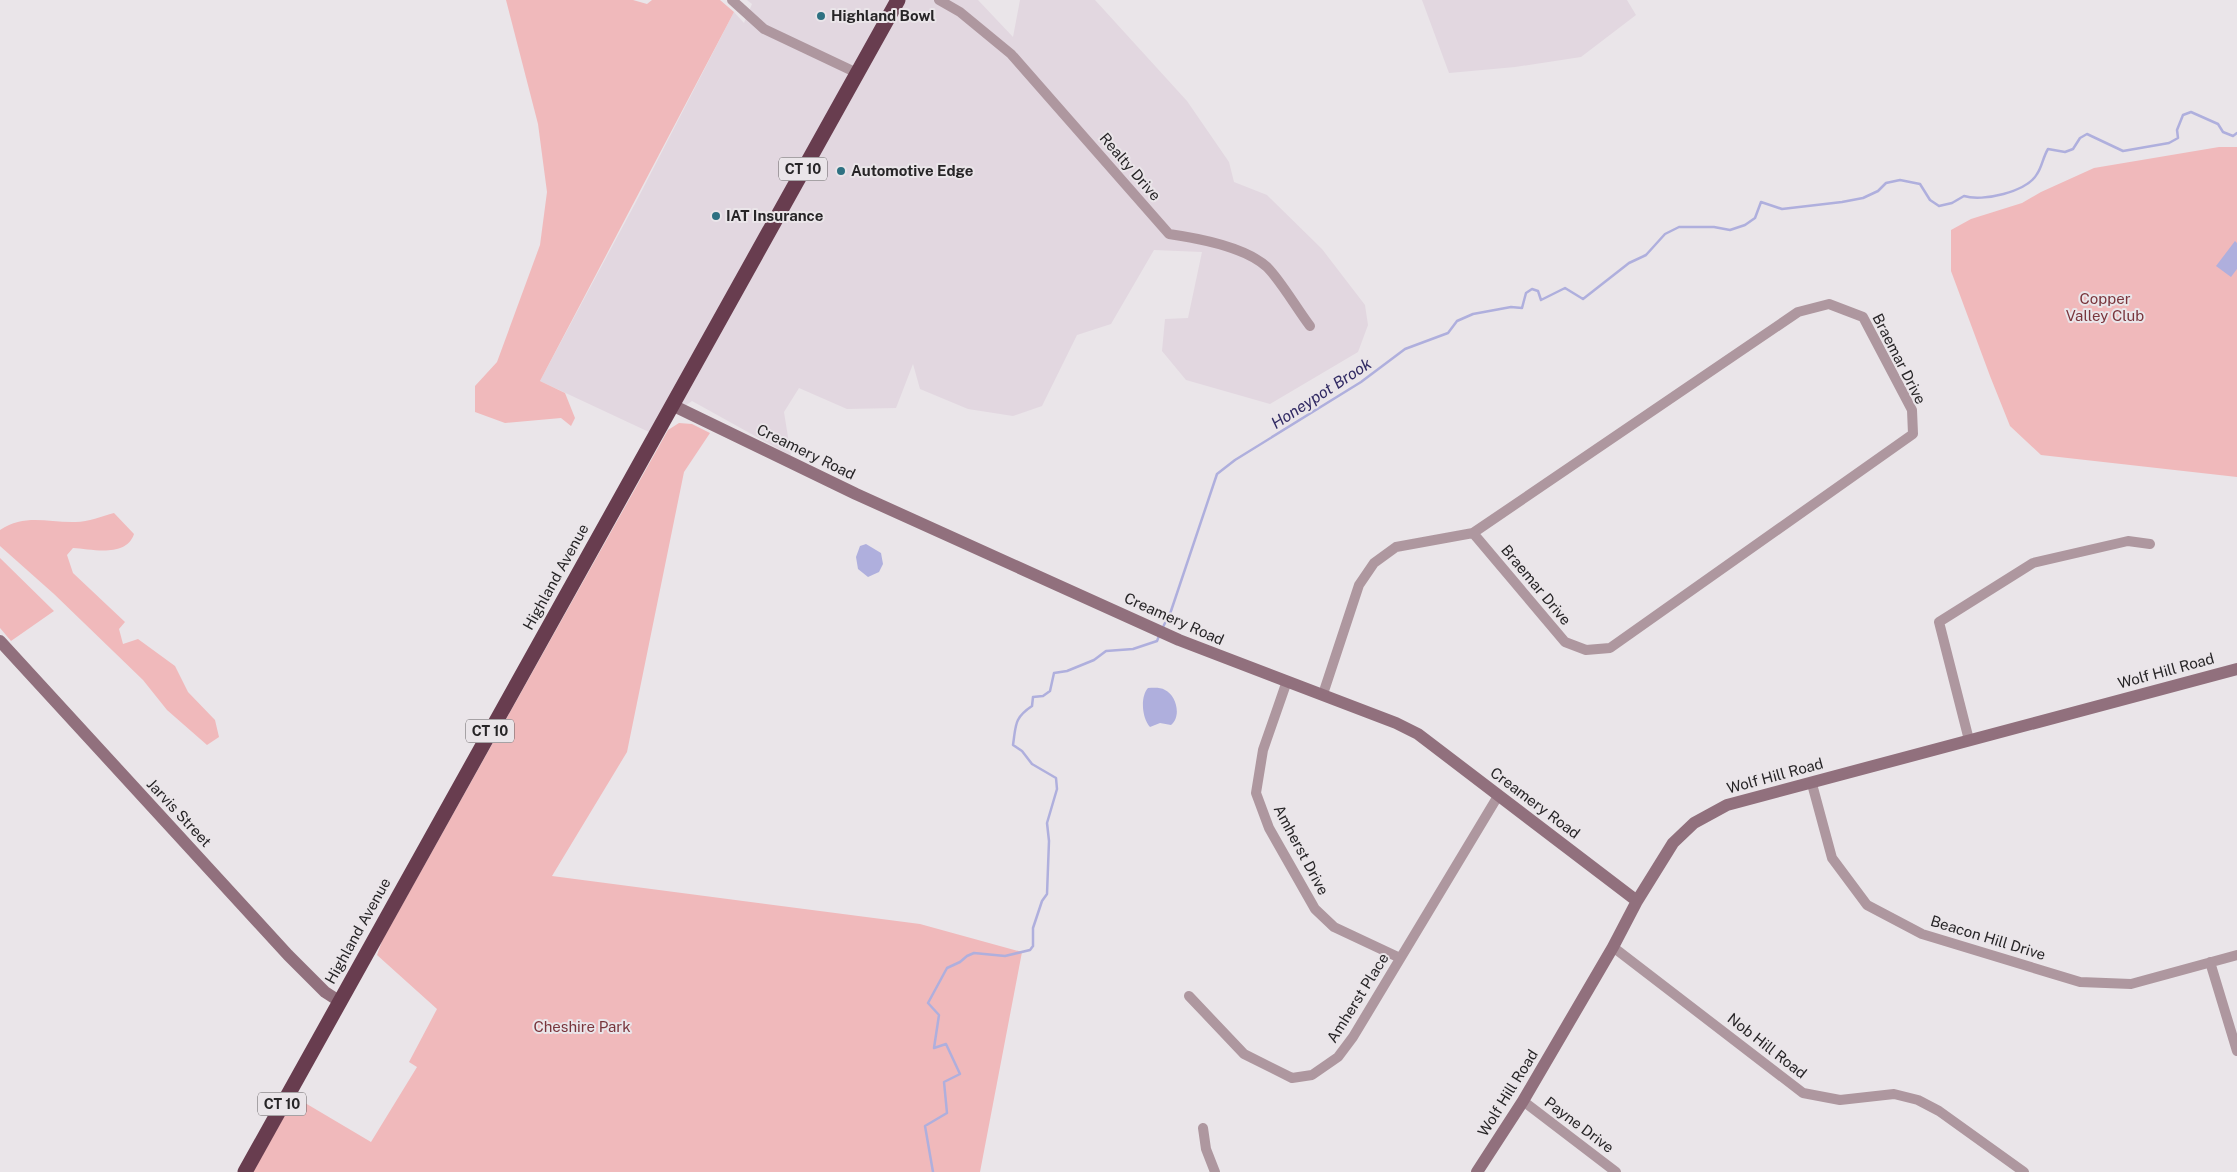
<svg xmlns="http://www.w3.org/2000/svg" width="2237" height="1172" font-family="'Public Sans',sans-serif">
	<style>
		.built { fill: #e2d7e0 }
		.green { fill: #f0b9bb }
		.water { fill: #afafdd }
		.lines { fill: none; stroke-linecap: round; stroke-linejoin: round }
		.stream { stroke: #afafdd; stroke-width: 2.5 }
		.street { stroke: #ae979f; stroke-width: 10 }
		.secondary { stroke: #91707d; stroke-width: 12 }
		.highway { stroke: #683d4f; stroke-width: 15 }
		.poi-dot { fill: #2e7182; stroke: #eae5e9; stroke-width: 2 }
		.labels { text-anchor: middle; stroke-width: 4; stroke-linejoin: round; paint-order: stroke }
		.shield { fill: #eae5e9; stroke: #625f61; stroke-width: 1 }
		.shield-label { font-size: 14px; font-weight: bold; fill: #272527 }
		.poi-label { font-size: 15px; font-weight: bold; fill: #272527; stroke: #eae5e9; text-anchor: start }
		.street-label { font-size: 15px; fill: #272527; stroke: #eae5e9 }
		.park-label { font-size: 15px; fill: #79353c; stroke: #eae5e9 }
		.water-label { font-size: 16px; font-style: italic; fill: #312a63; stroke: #eae5e9 }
	</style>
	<rect width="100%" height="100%" fill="#eae5e9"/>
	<path class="built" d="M747,0H978L1013,37L1020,0H1095L1187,101L1229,162L1234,182L1267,195L1322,249L1365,305L1368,325L1358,352L1270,404L1186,380L1162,351L1165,319L1188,318L1202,252L1154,250L1111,324L1077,335L1042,406L1013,416L968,409L920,389L913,364L896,408L847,409L799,388L784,412L791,456L692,401L649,432L540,381L637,200L734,12L744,23L752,4Z
		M1422,0H1627L1636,15L1581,57L1515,67L1449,73Z"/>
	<path class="green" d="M506,0H633L647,4L652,0H720L734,12L540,381L565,393L575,418L571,426L561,418L505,423L475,412V386L497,362L540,245L547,192L538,124Z
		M2219,147H2237V477L2041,455L2010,426L1990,376L1951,271V230L1971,219L2022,203L2041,192L2094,168Z
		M679,423L692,424L710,433L684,472L627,752L552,876L920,924L1022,952L980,1172H253L295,1097L371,1142L417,1067L409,1062L437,1009L377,955L382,941L668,430Z
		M114,513L134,534C126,558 92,549 73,548L67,555L73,573L125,622L119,629L123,644L138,639L175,666L188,692L215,720L219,737L207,745L167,710L143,680L54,594L0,546V530C26,513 48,523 76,522C88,522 102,516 114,513Z
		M0,558L54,611L11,641L0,628Z"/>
	<path class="water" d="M2235,241L2237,243V269L2231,277L2216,266Z
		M866,544L881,553L883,564L879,572L868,577L858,569L856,557L860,546Z
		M1148,688C1153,688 1160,687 1165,690C1176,695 1182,716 1171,725L1160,723L1150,727C1142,718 1140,697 1148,688Z"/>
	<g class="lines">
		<path class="stream" d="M1162,629L1171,611L1217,474L1235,460L1361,382L1405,349L1448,333L1457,321L1473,314L1511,307L1522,308L1526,293L1532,289L1538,291L1541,300L1565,288L1583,299L1629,263L1646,255L1665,234L1679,227H1714L1730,230L1745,225L1755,218L1761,202L1782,209L1842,202L1863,198L1878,191L1886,183L1900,180L1920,184L1930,200L1939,206L1952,203L1964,196C1982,202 2027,192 2037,174C2042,167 2043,157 2048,149L2065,152L2073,149L2080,138L2087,134L2123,151L2169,143L2178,138L2177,130L2183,115L2191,112L2218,124L2223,132L2233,136L2237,133
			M933,1172L925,1126L947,1113L944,1082L960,1074L946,1044L934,1048L939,1015L928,1003L947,968L960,962L967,956L974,953L1005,956L1030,950L1033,946V928L1042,901L1047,894L1049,841L1047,823L1057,789L1056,778L1032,764L1022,751L1013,745C1016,725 1014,718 1032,706L1033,697L1043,696L1050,691L1054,673L1067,671L1094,660L1106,651L1133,649L1157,641L1159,636"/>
		<path class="street" d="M732,0L764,29L857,73
			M939,0L960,12L1011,54L1169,234C1197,238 1245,247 1267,267C1281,281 1297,309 1310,326
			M1829,304L1863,317L1912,410L1913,434L1610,648L1586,650L1565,642L1473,533L1798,312Z
			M1287,681L1263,750L1256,793L1269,828L1315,909L1334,927L1400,958
			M1323,694L1359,585L1374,563L1396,547L1473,533
			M1969,740L1939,622L2033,563L2128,541L2150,544
			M1812,784L1832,858L1867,905L1922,934L2080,982L2131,984L2237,955
			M1613,947L1803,1093L1840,1100L1894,1094L1918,1100L1939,1111L2024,1172
			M2210,962L2237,1051
			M1189,996L1244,1054L1292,1078L1312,1075L1338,1057L1353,1037L1498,796
			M1523,1101L1616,1172
			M1203,1128L1206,1149L1215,1172"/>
		<path class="secondary" d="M672,405L856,494L1179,640L1396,723L1418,734L1637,901
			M0,641L288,955L325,992L339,1001
			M1477,1172L1523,1101L1613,947L1637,901L1673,843L1694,823L1727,805L2237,669"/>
		<path class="highway" d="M245,1172L898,0"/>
	</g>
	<g class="poi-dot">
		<circle cx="821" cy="16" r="5"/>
		<circle cx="841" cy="171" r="5"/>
		<circle cx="716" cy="216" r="5"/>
	</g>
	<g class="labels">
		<g class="shield">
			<rect x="779" y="157.5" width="48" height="23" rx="4"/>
			<rect x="466" y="719.5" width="48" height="23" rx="4"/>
			<rect x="258" y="1092.5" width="48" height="23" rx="4"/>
		</g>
		<g class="shield-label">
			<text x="803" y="174">CT 10</text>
			<text x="490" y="736">CT 10</text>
			<text x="282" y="1109">CT 10</text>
		</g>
		<g class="poi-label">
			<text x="831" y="21">Highland Bowl</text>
			<text x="851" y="176">Automotive Edge</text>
			<text x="726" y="221">IAT Insurance</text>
		</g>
		<g class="street-label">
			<text transform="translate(1130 167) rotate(49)" y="5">Realty Drive</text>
			<text transform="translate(1899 359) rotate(63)" y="5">Braemar Drive</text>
			<text transform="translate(806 452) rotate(26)" y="5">Creamery Road</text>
			<text transform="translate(556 577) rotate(-61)" y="5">Highland Avenue</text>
			<text transform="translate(1536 585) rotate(50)" y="5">Braemar Drive</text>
			<text transform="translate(1174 619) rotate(24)" y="5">Creamery Road</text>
			<text transform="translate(2166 671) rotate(-15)" y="5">Wolf Hill Road</text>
			<text transform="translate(1775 776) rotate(-15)" y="5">Wolf Hill Road</text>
			<text transform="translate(1535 803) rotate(37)" y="5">Creamery Road</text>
			<text transform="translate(179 813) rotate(47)" y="5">Jarvis Street</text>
			<text transform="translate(1301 850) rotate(62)" y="5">Amherst Drive</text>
			<text transform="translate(358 931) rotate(-61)" y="5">Highland Avenue</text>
			<text transform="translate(1988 938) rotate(17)" y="5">Beacon Hill Drive</text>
			<text transform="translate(1358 998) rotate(-58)" y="5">Amherst Place</text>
			<text transform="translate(1767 1046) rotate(38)" y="5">Nob Hill Road</text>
			<text transform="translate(1508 1093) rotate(-58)" y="5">Wolf Hill Road</text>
			<text transform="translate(1579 1125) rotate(37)" y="5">Payne Drive</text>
		</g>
		<g class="park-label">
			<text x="2105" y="304">Copper<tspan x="2105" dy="17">Valley Club</tspan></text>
			<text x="582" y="1032">Cheshire Park</text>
		</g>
		<g class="water-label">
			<text transform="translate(1321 393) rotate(-33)" y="6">Honeypot Brook</text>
		</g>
	</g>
</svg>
